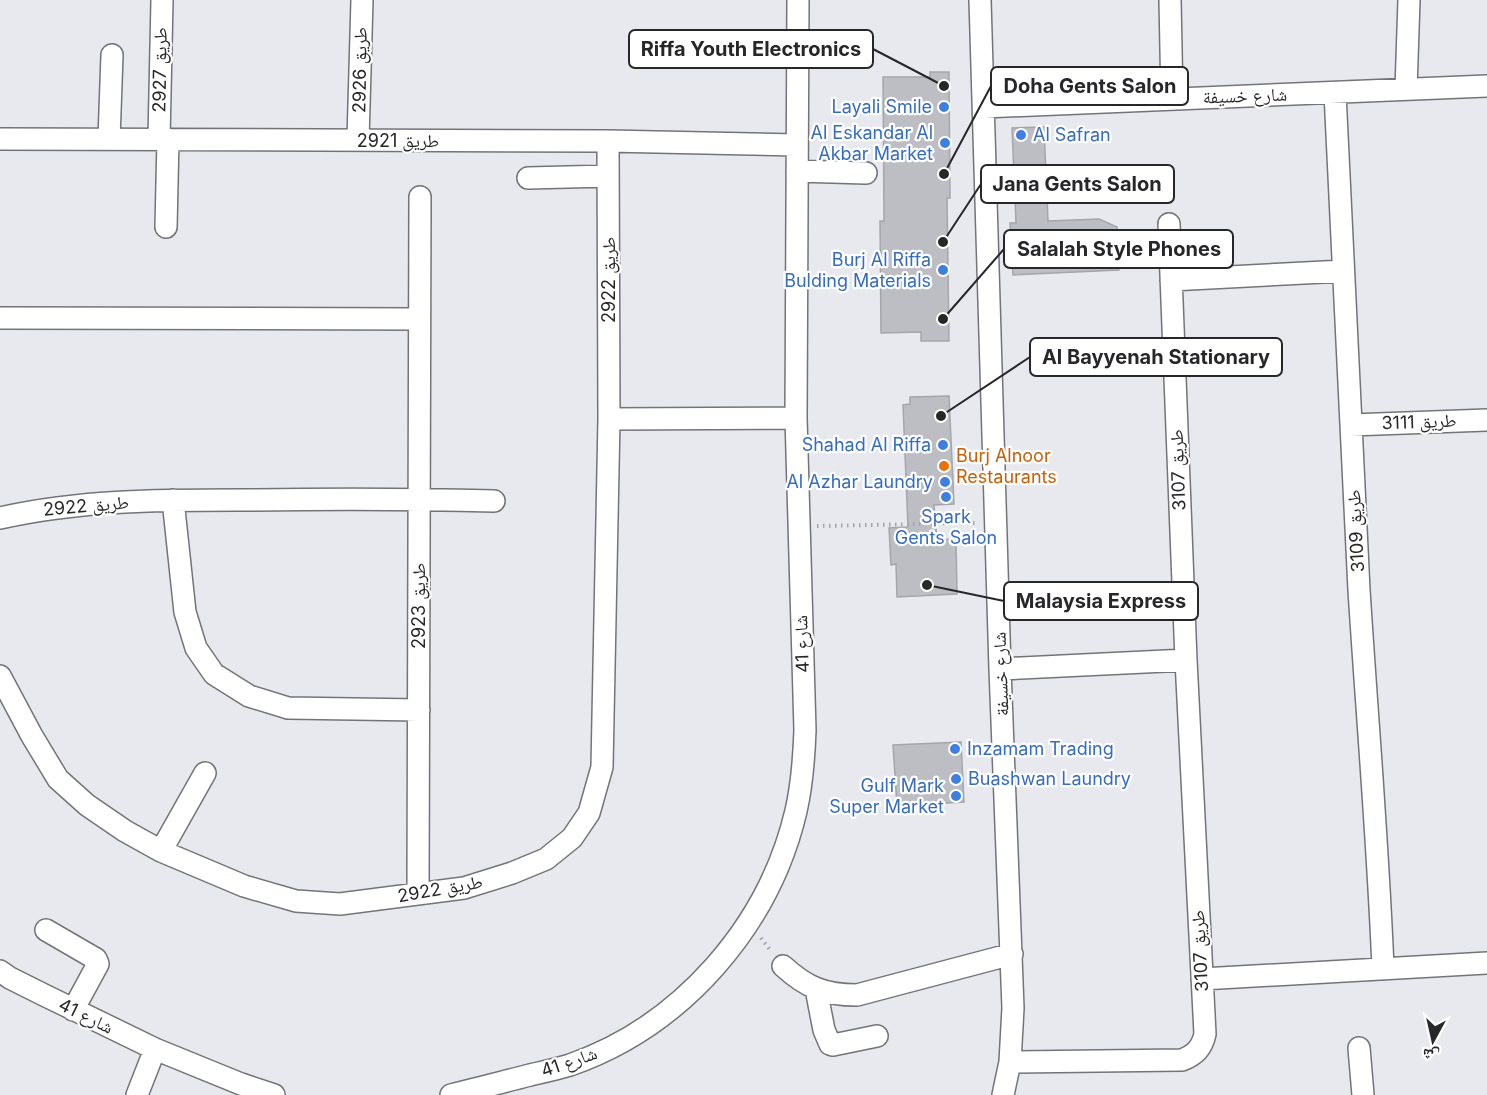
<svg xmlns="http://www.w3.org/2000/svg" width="1487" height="1095" font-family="Inter,'Noto Naskh Arabic',sans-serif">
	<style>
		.building { fill: #bdbdc4; stroke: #a5a6ac; stroke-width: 1.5 }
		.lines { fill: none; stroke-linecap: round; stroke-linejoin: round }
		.minor-casing { stroke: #73747a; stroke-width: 24 }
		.path { stroke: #a3a3a8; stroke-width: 4; stroke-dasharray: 1.5 4.5; stroke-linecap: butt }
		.minor { stroke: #fff; stroke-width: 21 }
		.shop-dot { fill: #3f7fe0; stroke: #fff; stroke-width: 2 }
		.food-dot { fill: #e8710a; stroke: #fff; stroke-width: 2 }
		.labels { text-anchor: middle; stroke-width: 4.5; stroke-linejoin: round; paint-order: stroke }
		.street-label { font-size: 18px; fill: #27272a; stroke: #fff }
		.shop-label { font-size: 18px; fill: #366cbe; stroke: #fff; text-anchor: end }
		.food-label { font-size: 18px; fill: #c56008; stroke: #fff; text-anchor: start }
		.leader { fill: none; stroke: #27272a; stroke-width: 2 }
		.callout-dot { fill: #27272a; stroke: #fff; stroke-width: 2 }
		.callout { fill: #fff; stroke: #27272a; stroke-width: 2 }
		.callout-label { font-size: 20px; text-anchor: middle; font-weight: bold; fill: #27272a }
	</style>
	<rect width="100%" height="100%" fill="#e8e9ef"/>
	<path class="building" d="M930,72H949L950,198H947L949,341H921V332L881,333L880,221H884L883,77H930Z
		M1044,127L1048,221L1099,219L1117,227L1119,270L1013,275L1010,223H1016L1012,128Z
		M949,396L954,504L934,505L937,540L956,539L957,594L897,597L896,564L891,565L889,528L908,527L903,405L910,404V397Z
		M961,742L964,802L897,806L893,745Z"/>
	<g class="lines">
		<g class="minor-casing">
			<path id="minor" d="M980,0L1000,669L1013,1008L1010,1062L1003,1095
				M1170,0L1172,99
				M1406,89L1409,0
				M1335,93C1342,258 1350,424 1359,590C1367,716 1378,842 1383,969
				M984,107L1487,86
				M0,139L608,141L796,145
				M109,139L112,55
				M159,139L162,0
				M358,140L362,0
				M797,171L866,173
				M528,178L608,176
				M166,227L168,139
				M1171,280L1343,271
				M0,318L419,319
				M609,419L796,418
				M1351,425L1487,420
				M173,500L185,612L196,648L214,674L249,696L288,708L419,710
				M0,518C84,499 168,500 253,500C333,499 414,499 494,501
				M1000,669L1186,660
				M0,676L32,736L58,779L87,805L125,831L161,851L244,886L296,901L340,904L464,888L512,873L546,859L572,838L589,813L602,767L609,419L608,141
				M161,851L205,773
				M418,894L420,197
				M46,930L96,959L98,964L73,1010
				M783,966C807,988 825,995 857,995L1012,954
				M0,971L10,978L44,995L155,1049L241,1084L274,1095
				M1202,979L1487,963
				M816,989L824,1030L830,1044L833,1045L877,1036
				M1359,1048L1363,1095
				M1010,1062L1182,1060C1195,1055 1202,1048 1205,1034L1186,660L1169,224
				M137,1095L155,1049
				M451,1095C478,1088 504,1082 530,1075C543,1072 557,1069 570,1065C682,1026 769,926 796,811C802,785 804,758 805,730L796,418L798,0"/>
		</g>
		<path class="path" d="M817,526L975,523
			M761,938L771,951"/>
		<use href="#minor" class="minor"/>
	</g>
	<g class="shop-dot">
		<circle cx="944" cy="107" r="6"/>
		<circle cx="1021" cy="135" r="6"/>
		<circle cx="945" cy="143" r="6"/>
		<circle cx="943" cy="270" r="6"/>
		<circle cx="943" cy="445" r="6"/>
		<circle cx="945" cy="482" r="6"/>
		<circle cx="946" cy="497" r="6"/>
		<circle cx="955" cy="749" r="6"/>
		<circle cx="956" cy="779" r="6"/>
		<circle cx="956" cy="796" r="6"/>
	</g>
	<circle class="food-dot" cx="944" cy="466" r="6"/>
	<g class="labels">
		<g class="street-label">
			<text transform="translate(160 70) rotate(-89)" y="6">طريق 2927</text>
			<text transform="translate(360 70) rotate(-89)" y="6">طريق 2926</text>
			<text transform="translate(1245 96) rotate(-2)" y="6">شارع خسيفة</text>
			<text x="398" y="147">طريق 2921</text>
			<text transform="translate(609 280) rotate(-90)" y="6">طريق 2922</text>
			<text transform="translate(1419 422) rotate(-2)" y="6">طريق 3111</text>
			<text transform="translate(1178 470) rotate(-92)" y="6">طريق 3107</text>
			<text transform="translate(86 506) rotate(-5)" y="6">طريق 2922</text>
			<text transform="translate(1356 531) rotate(-93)" y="6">طريق 3109</text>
			<text transform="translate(419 606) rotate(-90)" y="6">طريق 2923</text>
			<text transform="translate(802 644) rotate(-92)" y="6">شارع 41</text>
			<text transform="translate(1001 674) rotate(-92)" y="6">شارع خسيفة</text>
			<text transform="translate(440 889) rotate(-10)" y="6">طريق 2922</text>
			<text transform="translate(1200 951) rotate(-93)" y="6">طريق 3107</text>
			<text transform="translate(86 1016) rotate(26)" y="6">شارع 41</text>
			<text transform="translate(569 1062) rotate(-19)" y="6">شارع 41</text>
		</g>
		<g class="shop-label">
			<text x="932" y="113">Layali Smile</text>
			<text x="933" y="139">Al Eskandar Al<tspan x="933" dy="21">Akbar Market</tspan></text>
			<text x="1033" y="141" text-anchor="start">Al Safran</text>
			<text x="931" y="266">Burj Al Riffa<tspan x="931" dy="21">Bulding Materials</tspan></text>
			<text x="931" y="451">Shahad Al Riffa</text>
			<text x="933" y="488">Al Azhar Laundry</text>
			<text x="946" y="523" text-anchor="middle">Spark<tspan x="946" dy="21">Gents Salon</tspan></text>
			<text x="967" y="755" text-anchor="start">Inzamam Trading</text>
			<text x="968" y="785" text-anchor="start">Buashwan Laundry</text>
			<text x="944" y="792">Gulf Mark<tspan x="944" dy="21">Super Market</tspan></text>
		</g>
		<g class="food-label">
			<text x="956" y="462">Burj Alnoor<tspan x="956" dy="21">Restaurants</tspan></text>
		</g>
	</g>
	<path class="leader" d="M944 86L873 49M944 174L991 86M943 242L981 184M943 319L1004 249M941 416L1030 357M927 585L1004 601"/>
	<g class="callout-dot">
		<circle cx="944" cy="86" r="6"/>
		<circle cx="944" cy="174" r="6"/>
		<circle cx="943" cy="242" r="6"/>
		<circle cx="943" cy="319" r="6"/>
		<circle cx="941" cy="416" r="6"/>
		<circle cx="927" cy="585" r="6"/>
	</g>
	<g class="callout">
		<rect x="629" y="30" width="244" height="38" rx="6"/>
		<rect x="991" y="67" width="197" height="38" rx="6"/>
		<rect x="981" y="165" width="193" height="38" rx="6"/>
		<rect x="1004" y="230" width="229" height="38" rx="6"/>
		<rect x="1030" y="338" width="252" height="38" rx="6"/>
		<rect x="1004" y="582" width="194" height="38" rx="6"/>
	</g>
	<g class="callout-label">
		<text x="751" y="56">Riffa Youth Electronics</text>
		<text x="1090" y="93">Doha Gents Salon</text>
		<text x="1077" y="191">Jana Gents Salon</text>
		<text x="1119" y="256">Salalah Style Phones</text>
		<text x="1156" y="364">Al Bayyenah Stationary</text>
		<text x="1101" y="608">Malaysia Express</text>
	</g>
	<g transform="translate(1433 1041) rotate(188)" stroke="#ffffff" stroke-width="4.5" paint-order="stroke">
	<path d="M0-4.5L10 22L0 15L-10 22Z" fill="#27272a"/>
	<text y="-9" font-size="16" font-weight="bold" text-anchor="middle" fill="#27272a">ش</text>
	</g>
</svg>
